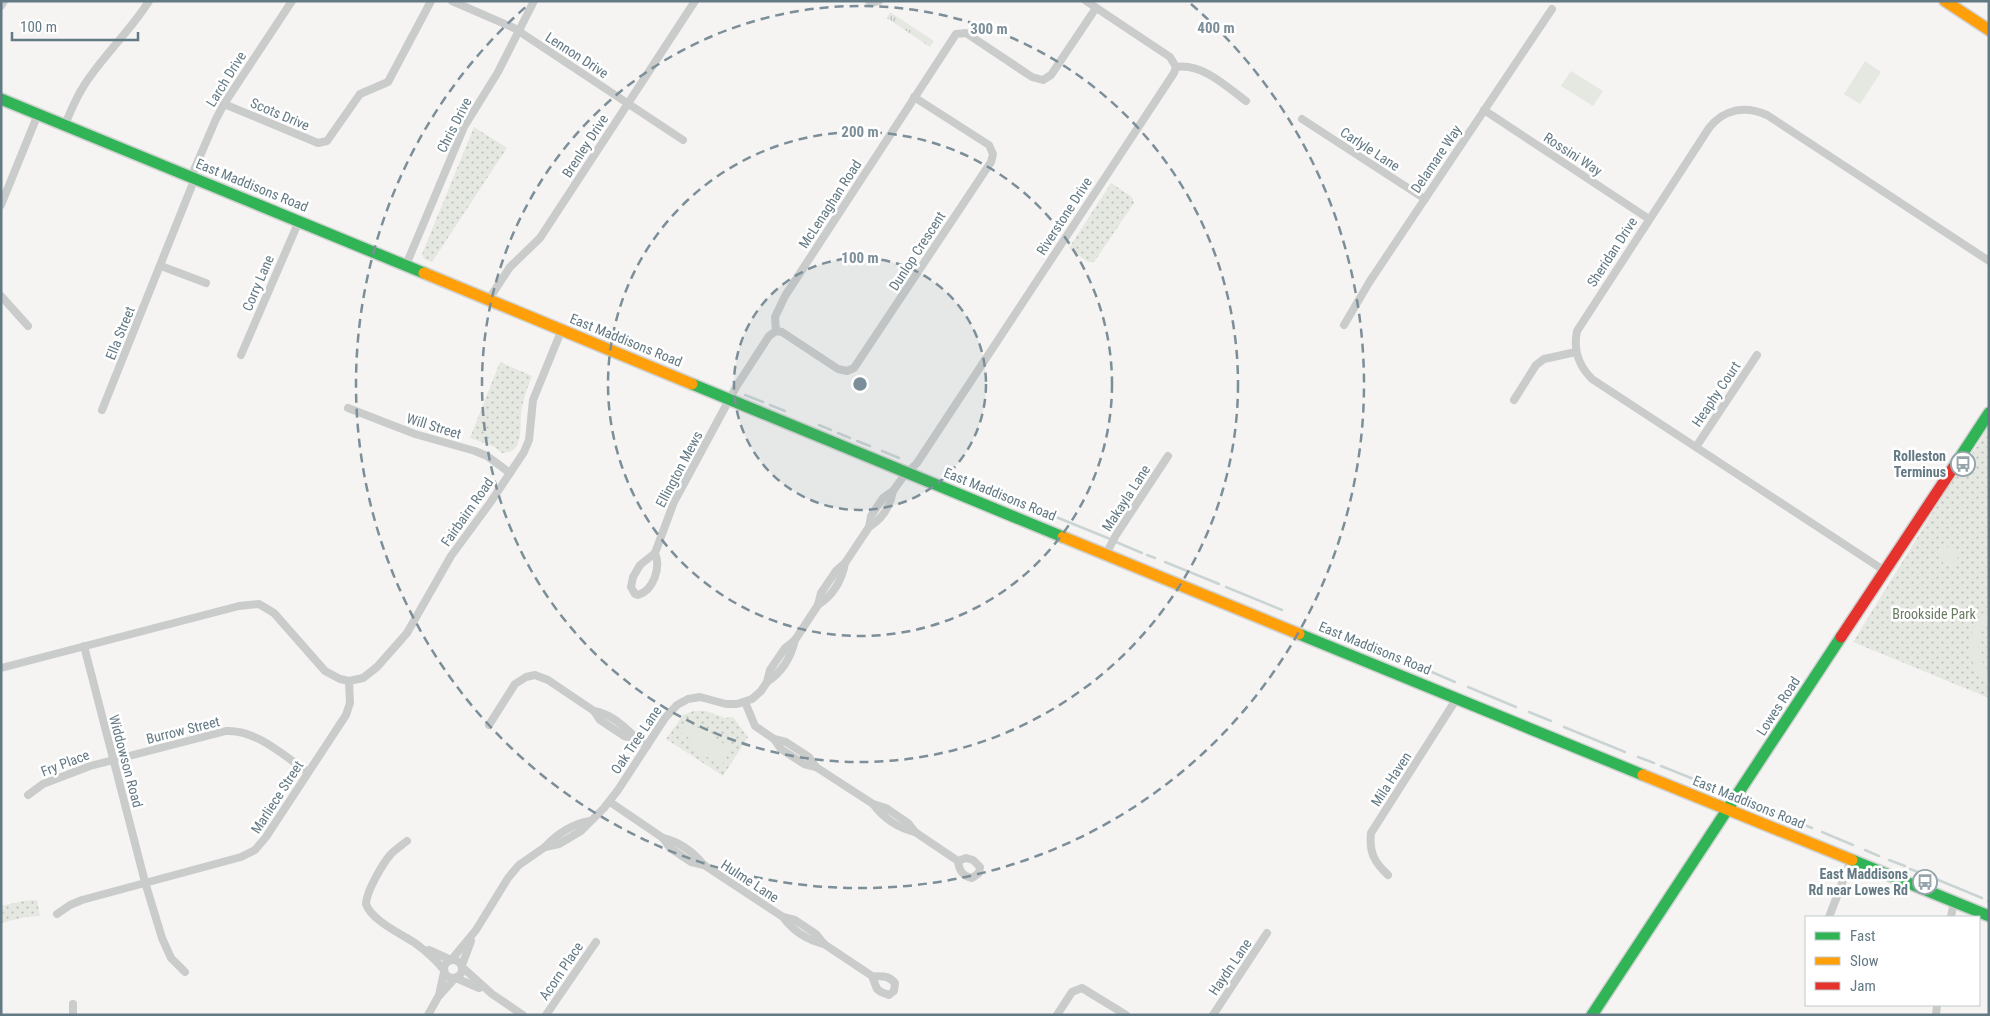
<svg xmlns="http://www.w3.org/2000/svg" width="1990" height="1016" font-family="'Roboto Condensed',sans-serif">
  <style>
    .grass { fill: url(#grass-tufts) }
    .park { fill: url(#park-dots) }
    .pitch { fill: #e5e7e1 }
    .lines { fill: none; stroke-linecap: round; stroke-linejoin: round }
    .stream { stroke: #cad4d5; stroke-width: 2.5 }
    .fast-casing { stroke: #d0d2d2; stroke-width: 14 }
    .slow-casing { stroke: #d0d2d2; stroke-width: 14 }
    .jam-casing { stroke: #d0d2d2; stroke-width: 14 }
    .street { stroke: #cacccc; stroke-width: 8 }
    .fast { stroke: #30b455; stroke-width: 11 }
    .slow { stroke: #ff9f0a; stroke-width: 11 }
    .jam { stroke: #e5322d; stroke-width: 11 }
    .ring { fill: none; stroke: #7c8e98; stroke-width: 2.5; stroke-dasharray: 9 6 }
    .labels { text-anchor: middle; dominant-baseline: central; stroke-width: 5; stroke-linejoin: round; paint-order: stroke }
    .street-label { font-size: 14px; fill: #637984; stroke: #fff }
    .poi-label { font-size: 14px; font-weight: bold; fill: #637984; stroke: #fff; text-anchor: end }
    .park-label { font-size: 14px; fill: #6a7b62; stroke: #fff }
    .centre { fill: #7c8e98; stroke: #fff; stroke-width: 2.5 }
    .ring-label { font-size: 15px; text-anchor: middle; font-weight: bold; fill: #7c8e98; stroke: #fff; stroke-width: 5; stroke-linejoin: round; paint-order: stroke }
  </style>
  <defs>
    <pattern id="grass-tufts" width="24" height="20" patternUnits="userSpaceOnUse" patternTransform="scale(1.25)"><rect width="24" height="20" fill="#e5e7e1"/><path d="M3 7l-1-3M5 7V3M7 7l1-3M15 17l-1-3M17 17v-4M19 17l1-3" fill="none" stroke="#bdc0bc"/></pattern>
    <pattern id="park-dots" width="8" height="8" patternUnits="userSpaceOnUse" patternTransform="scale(1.25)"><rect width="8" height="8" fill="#e5e7e1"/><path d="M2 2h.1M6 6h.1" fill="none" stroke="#bdc0bc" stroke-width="1.8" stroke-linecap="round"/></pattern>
  </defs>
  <rect width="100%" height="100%" fill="#f5f4f3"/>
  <!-- grass -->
  <polygon class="grass" points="890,12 934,41 930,47 887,18"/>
  <!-- park -->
  <g class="park">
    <polygon points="474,127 507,148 432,262 424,259 422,254"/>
    <polygon points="1111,183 1132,197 1134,203 1094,262 1088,262 1069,248"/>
    <path d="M500 362 532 376C527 389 522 401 521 415 520 426 522 437 516 447 513 452 508 452 502 453L493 446 470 438Z"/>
    <polygon points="1989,426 1989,698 1853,642 1955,476 1970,457"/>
    <polygon points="693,711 706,711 725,718 733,717 748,737 723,776 666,739 683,715"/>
    <polygon points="37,900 40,916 26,917 1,923 1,906 23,901"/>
  </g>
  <!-- pitch -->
  <g class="pitch">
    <polygon points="1865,61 1881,72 1860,104 1844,94"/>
    <polygon points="1571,71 1603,91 1593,106 1561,86"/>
    <circle cx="1949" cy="556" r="9"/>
    <path d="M1989 607V620L1982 630 1978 644 1980 658 1989 674V688L1986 687 1987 685C1964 661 1964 629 1989 607Z"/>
    <polygon points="686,720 732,749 721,766 686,743 689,738 679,731"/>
  </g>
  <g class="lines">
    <!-- stream -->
    <g class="stream">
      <polyline points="745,395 763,402"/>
      <polyline points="770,405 785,411"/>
      <polyline points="819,425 831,430"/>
      <polyline points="838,433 850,438"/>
      <polyline points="857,441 870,446"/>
      <polyline points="882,451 899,458"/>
      <polyline points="1032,510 1050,515"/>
      <polyline points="1056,517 1110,539"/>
      <polyline points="1116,542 1142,553"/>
      <polyline points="1147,555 1155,558"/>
      <polyline points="1165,562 1219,584"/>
      <polyline points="1226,587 1282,610"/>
      <polyline points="1413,664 1455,682"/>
      <polyline points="1468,687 1516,707"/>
      <polyline points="1529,712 1551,721"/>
      <polyline points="1564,727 1625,752"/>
      <polyline points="1638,757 1654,763"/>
      <polyline points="1661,766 1716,788"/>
      <polyline points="1750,803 1812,828"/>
      <polyline points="1822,832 1853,845"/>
      <polyline points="1865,850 1879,856"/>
      <polyline points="1889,860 1905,866"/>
      <polyline points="1910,869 1929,876"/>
      <polyline points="1936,879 1982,898"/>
      <polyline points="1988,901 1989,901"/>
    </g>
    <defs>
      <g id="fast">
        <polyline points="1,99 424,273"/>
        <polyline points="692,384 1063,537"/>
        <polyline points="1953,468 1989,413"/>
        <polyline points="1299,634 1643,775"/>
        <polyline points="1852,860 1989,916"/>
        <polyline points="1592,1015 1841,637"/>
      </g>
      <g id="slow">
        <polyline points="1945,1 1989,30"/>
        <polyline points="424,273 692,384"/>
        <polyline points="1063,537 1299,634"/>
        <polyline points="1643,775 1852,860"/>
      </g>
      <polyline id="jam" points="1841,637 1953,468"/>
    </defs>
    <!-- fast casing -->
    <use href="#fast" class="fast-casing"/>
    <!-- slow casing -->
    <use href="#slow" class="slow-casing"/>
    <!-- jam casing -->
    <use href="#jam" class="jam-casing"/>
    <!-- street -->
    <g class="street">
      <polyline points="452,1 514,28 683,140"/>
      <polyline points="869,1 872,3 879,1"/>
      <polyline points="1,6 4,1"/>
      <path d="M1176 67C1202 63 1226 86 1246 101"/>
      <polyline points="224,104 318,143 327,141 360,94 388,82 431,1"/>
      <polyline points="1484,110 1649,219"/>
      <polyline points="1302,119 1425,199"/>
      <path d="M65 125C72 107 80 89 92 74 110 49 132 28 149 1"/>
      <polyline points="191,177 216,119 224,104 292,1"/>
      <polyline points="1,205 38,114"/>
      <polyline points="406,265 464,127 498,72 534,1"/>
      <polyline points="161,266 206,283"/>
      <polyline points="1,296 28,326"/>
      <polyline points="489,299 510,267 540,238 695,1"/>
      <polyline points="1344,325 1370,281 1552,9"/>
      <polyline points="776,331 775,317 785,296 956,34 966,33 1032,77 1043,80 1051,75 1096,8"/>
      <polyline points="776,331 782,332 838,369 847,371 854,368 991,162 993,154 989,145 914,97"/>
      <polyline points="241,355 299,221"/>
      <polyline points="1514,400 1536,365 1544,359 1576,352"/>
      <polyline points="348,408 415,434 475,451 487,456 510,473"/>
      <polyline points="102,410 195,178"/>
      <polyline points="1696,447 1757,355"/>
      <path d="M869 527C882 519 890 507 893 491"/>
      <path d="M655 553C661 567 654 590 638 595L635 594 631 587 633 577 640 565 655 553 674 502 736 387 769 336 776 331"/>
      <polyline points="1106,554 1116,535 1168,456"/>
      <path d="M1885 571 1592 379C1578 365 1573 350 1577 331L1709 128C1724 109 1745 105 1767 115L1989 261"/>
      <path d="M818 605C833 595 842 580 845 563"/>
      <polyline points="84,646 145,882 162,938 171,958 185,972"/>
      <polyline points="1,668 239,606 259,604 274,613 325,671 340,679 349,681 363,678 377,667 407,633 451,556 490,503 524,452 529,440 533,400 562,329"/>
      <path d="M767 682C782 672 791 657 795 640"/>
      <polyline points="745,702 755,726 774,739 786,742 809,757 816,767"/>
      <path d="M594 711C617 715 629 734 647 746"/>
      <polyline points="489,725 515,684 526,677 535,675 548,680 594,711 600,720 624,736 636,739"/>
      <polyline points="774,739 781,749 804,764 816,767 873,804 886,808 908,823 915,832 958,861"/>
      <path d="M28 795 43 784 90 766 226 731C256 729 285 757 308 772"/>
      <polyline points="610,802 663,838 670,848 691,862 704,865"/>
      <path d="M873 804C884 819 898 828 915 832"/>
      <path d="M663 838C680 842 693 852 704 865L783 917 795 920 816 934 824 944 872 976 877 989 881 992 889 995 894 991 895 983C887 974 882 977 872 976"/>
      <path d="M407 841C402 845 396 849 391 854 383 863 366 892 366 904 371 920 401 934 415 943 426 951 436 960 444 970"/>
      <path d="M545 847C558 833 572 824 590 821"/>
      <path d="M966 858 973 860 980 867 979 873 972 878C962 876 959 870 958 861Z"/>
      <path d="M1388 875C1374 862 1369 852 1371 833L1457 698"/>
      <polyline points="57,914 70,905 82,900 241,857 255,850 266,837 346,715 350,703 349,681"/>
      <path d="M783 917C793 931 807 940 824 944"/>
      <polyline points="1829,917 1851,860"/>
      <polyline points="1951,917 1954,901"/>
      <polyline points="429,950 451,960"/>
      <polyline points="452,959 476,930 508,878 519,865 545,847 559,844 581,831 604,808 618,790 665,718 677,705 688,699 700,697 726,704 737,704 752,699 761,691 767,682 770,670 785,648 795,640 818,605 821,593 836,571 845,563 869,527 871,516 883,498 893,491 903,477 917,463 1174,73 1176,67 1170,57 1086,1"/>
      <circle cx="453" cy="969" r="9"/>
      <polyline points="462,965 471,941"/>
      <polyline points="462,967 492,994 523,1015"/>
      <polyline points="456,978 479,988"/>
      <polyline points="439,995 444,972"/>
      <polyline points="73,1015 73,1004"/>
      <polyline points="428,1015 438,997 455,978"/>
      <polyline points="546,1015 596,942"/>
      <polyline points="1057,1015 1072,992 1082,988 1126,1015"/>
      <polyline points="1213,1015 1267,933"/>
      <polyline points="1936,1015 1937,1005"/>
    </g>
    <!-- fast -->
    <use href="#fast" class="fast"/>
    <!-- slow -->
    <use href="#slow" class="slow"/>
    <!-- jam -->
    <use href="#jam" class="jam"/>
  </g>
  <!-- distance rings -->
  <circle cx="860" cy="384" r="126" fill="#7c8e98" fill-opacity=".12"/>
  <g class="ring">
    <circle cx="860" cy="384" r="126"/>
    <circle cx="860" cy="384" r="252"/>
    <circle cx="860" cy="384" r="378"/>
    <path d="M1191 4A504 504 0 1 1 529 4"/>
  </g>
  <!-- icons -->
  <defs>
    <symbol id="bus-ring" viewBox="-11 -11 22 22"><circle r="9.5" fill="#fff" stroke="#96a4ab" stroke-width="1.5"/><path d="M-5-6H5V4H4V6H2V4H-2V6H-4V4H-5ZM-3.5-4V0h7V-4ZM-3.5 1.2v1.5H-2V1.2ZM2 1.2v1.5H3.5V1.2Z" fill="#96a4ab"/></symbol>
  </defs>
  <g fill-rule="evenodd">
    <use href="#bus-ring" x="1949" y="450" width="28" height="28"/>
    <use href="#bus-ring" x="1911" y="868" width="28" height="28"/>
  </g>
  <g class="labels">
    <!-- street labels -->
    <g class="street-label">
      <text transform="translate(577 55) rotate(33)">Lennon Drive</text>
      <text transform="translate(226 79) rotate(-58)">Larch Drive</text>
      <text transform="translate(280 114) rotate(23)">Scots Drive</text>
      <text transform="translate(454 125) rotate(-63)">Chris Drive</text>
      <text transform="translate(585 146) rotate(-57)">Brenley Drive</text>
      <text transform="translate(1370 149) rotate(33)">Carlyle Lane</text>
      <text transform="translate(1573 154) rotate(33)">Rossini Way</text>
      <text transform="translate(1436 159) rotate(-56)">Delamare Way</text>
      <text transform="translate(252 185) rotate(22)">East Maddisons Road</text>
      <text transform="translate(830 204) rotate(-57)">McLenaghan Road</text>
      <text transform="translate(1064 216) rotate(-57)">Riverstone Drive</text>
      <text transform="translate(917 251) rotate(-57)">Dunlop Crescent</text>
      <text transform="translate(1612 252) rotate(-57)">Sheridan Drive</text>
      <text transform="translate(258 283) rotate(-67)">Corry Lane</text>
      <text transform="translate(120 333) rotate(-68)">Ella Street</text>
      <text transform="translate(626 340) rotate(22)">East Maddisons Road</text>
      <text transform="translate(1716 394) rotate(-56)">Heaphy Court</text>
      <text transform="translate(434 426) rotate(17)">Will Street</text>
      <text transform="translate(679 469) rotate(-62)">Ellington Mews</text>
      <text transform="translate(1000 494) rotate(22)">East Maddisons Road</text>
      <text transform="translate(1126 498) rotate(-57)">Makayla Lane</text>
      <text transform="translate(467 512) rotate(-55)">Fairbairn Road</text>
      <text transform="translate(1375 648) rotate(22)">East Maddisons Road</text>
      <text transform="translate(1778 706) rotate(-57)">Lowes Road</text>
      <text transform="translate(183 730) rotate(-14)">Burrow Street</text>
      <text transform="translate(636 740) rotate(-56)">Oak Tree Lane</text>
      <text transform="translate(126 761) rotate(75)">Widdowson Road</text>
      <text transform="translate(65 763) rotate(-21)">Fry Place</text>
      <text transform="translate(1391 779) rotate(-57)">Mila Haven</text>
      <text transform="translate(277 797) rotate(-57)">Marliece Street</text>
      <text transform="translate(1749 802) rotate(22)">East Maddisons Road</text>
      <text transform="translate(750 881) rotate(33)">Hulme Lane</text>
      <text transform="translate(1230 967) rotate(-56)">Haydn Lane</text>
      <text transform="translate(561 971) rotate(-56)">Acorn Place</text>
    </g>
    <!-- poi labels -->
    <g class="poi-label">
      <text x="1946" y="456">Rolleston<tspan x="1946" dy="16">Terminus</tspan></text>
      <text x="1908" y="874">East Maddisons<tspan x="1908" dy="16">Rd near Lowes Rd</tspan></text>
    </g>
    <!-- park labels -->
    <g class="park-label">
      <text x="1934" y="614">Brookside Park</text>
    </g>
  </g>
  <circle cx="860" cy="384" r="8" class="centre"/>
  <g class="ring-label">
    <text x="1216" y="33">400 m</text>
    <text x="989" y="34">300 m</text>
    <text x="860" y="137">200 m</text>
    <text x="860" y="263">100 m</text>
  </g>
  <!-- border -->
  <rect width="1990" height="1016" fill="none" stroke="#637984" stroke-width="5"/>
  <!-- legend -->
  <rect x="1805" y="916" width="175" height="90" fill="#ffffff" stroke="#c1c9ce"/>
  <rect x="1815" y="932" width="25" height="8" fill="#30b455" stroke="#c1c9ce"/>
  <text x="1850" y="941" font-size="15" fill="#637984">Fast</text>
  <rect x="1815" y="957" width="25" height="8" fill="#ff9f0a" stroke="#c1c9ce"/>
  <text x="1850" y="966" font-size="15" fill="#637984">Slow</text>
  <rect x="1815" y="982" width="25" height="8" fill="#e5322d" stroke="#c1c9ce"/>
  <text x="1850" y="991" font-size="15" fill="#637984">Jam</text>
  <!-- scale -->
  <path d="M12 32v8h126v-8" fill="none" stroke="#637984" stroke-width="2.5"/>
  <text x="20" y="32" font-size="15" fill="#637984" stroke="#ffffff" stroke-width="4" paint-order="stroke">100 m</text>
</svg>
